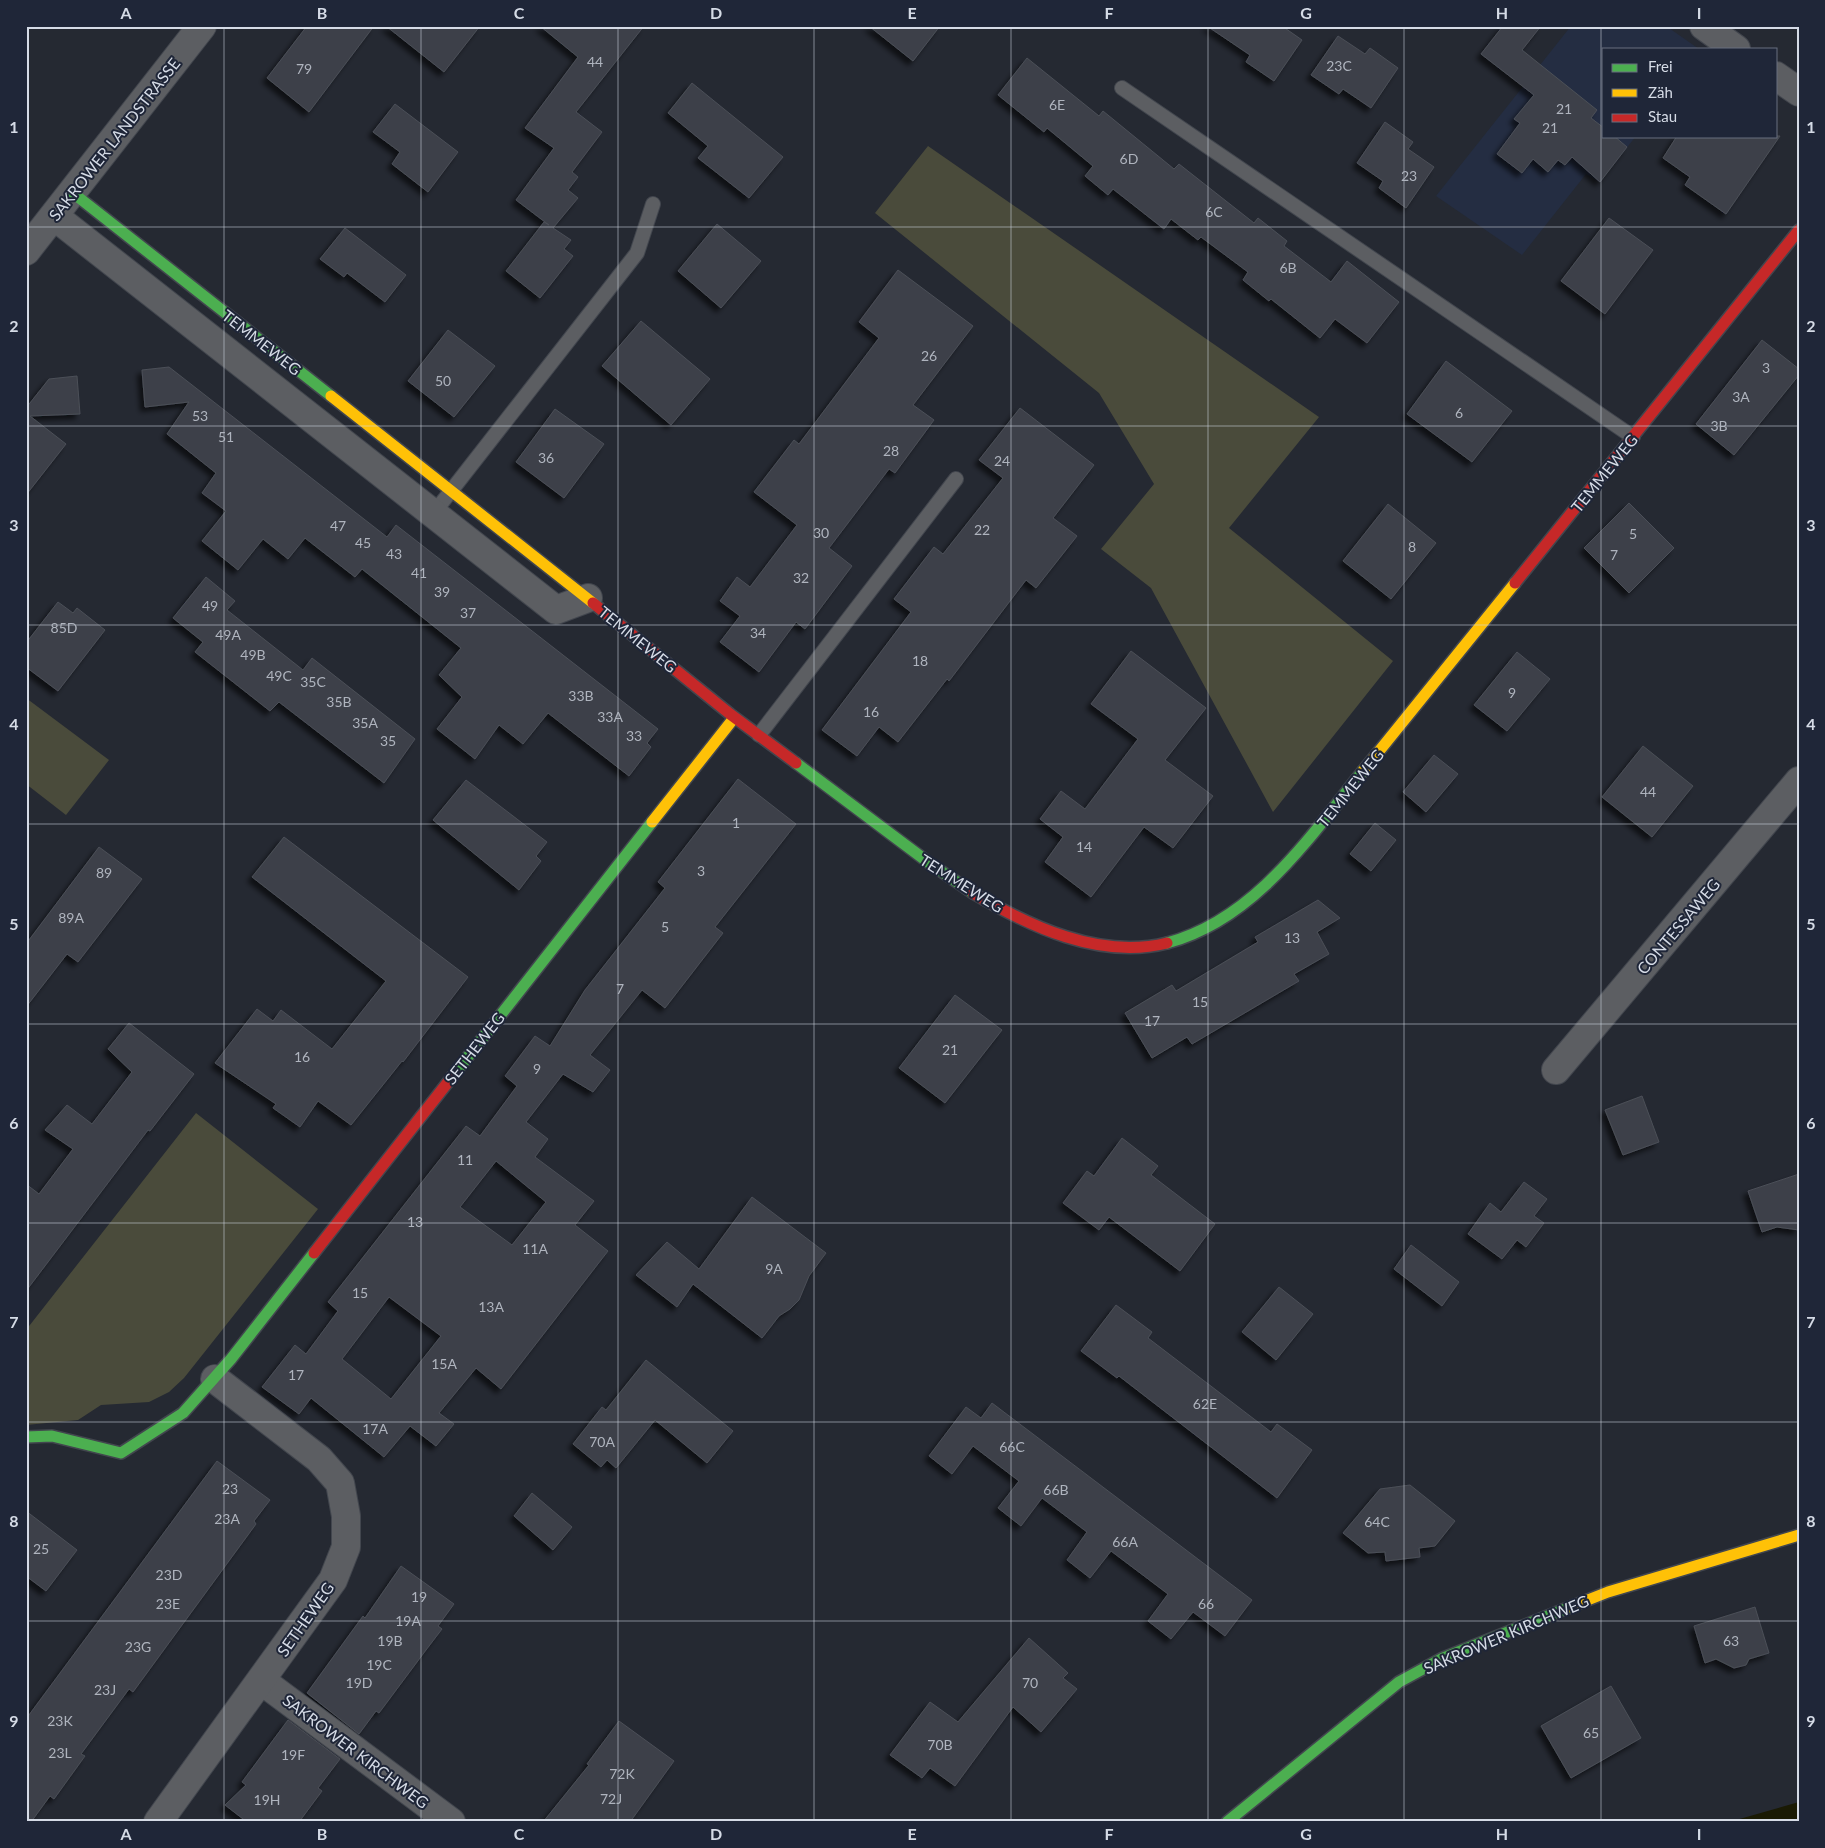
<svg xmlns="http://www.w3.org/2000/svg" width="1825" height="1848" font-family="Lato,sans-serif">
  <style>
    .built { fill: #242d42 }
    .green { fill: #4a4b3b }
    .water { fill: #1a1a04 }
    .building { fill: #3e4148; stroke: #4b4f58; fill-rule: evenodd; filter: url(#shadow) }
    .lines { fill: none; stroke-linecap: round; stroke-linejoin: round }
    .lane-casing { stroke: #42464e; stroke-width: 16 }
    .street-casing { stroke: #42464e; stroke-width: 30 }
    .fast-casing { stroke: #42464e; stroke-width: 14 }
    .slow-casing { stroke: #42464e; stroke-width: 14 }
    .jam-casing { stroke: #42464e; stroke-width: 14 }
    .lane { stroke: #5c5e62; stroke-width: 14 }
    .street { stroke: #5c5e62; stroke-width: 28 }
    .fast { stroke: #4caf50; stroke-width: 11 }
    .slow { stroke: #ffc107; stroke-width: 11 }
    .jam { stroke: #c62828; stroke-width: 11 }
    .grid { fill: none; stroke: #d5dbe6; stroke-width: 1; stroke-opacity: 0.55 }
    .labels { text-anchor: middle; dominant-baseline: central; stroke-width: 4; stroke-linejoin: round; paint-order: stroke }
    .number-label { font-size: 14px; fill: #afb4be }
    .street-label { font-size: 16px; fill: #d5dbe6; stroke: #1f2638 }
    .neatline { fill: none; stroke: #d5dbe6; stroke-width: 2 }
    .grid-label { font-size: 16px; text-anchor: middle; font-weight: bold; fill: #d5dbe6 }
  </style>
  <defs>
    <filter id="shadow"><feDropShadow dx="-4.5" dy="4.5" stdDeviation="2.5" flood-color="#0009"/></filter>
  </defs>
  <rect width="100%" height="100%" fill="#252932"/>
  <!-- built -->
  <polygon class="built" points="1571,26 1666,26 1699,49 1604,49 1604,136 1636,136 1600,182 1586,174 1522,255 1436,196"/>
  <!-- green -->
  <g class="green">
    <polygon points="928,146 1319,417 1229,528 1393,661 1273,812 1151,588 1101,549 1154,484 1099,393 875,213"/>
    <polygon points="26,698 109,760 66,815 26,784"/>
    <polygon points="196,1113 318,1209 184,1378 169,1392 149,1402 101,1405 78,1420 26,1425 26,1330"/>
  </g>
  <!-- water -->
  <polygon class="water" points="1799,1802 1799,1822 1729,1822"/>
  <!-- building -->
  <g class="building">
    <polygon points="307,26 374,26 309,112 267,78"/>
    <polygon points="386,26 480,26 444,72"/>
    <polygon points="540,26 644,26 576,112 602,132 572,172 578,177 568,190 578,198 553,228 571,240 564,249 573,256 540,298 506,271 544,222 549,225 516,200 554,148 525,128 578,57"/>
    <polygon points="869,26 940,26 913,61"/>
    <polygon points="1207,26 1282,26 1302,40 1274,81 1246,62 1250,55"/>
    <polygon points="1503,26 1541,26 1522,50 1597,110 1591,118 1604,128 1604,136 1614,136 1627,147 1600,182 1572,157 1565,165 1558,160 1548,172 1533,159 1522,173 1497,154 1520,123 1514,119 1534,95 1481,54"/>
    <polygon points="1338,36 1365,54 1370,48 1398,68 1371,108 1343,89 1339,94 1311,75"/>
    <polygon points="1027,58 1099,116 1103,111 1174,169 1179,164 1254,223 1258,218 1287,241 1284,246 1331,282 1347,261 1399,302 1367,343 1335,319 1320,338 1271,299 1269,301 1243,280 1248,272 1201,237 1198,240 1171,219 1164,229 1113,189 1108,195 1085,176 1093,166 1047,128 1044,132 998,95"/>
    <polygon points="692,83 783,157 749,198 698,158 708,146 668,113"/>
    <polygon points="395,104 458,152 428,192 392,164 400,152 373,132"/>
    <polygon points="1385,122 1413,142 1408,149 1434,167 1406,208 1379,188 1383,181 1357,163"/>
    <polygon points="1677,136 1780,136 1726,214 1685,185 1690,177 1663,158"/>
    <polygon points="1609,218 1653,250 1605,314 1561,281"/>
    <polygon points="717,224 761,261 721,308 678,271"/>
    <polygon points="345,228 406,275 385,302 347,273 344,277 320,259"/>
    <polygon points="898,270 973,326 913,405 934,420 895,473 889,469 829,548 852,566 805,629 796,622 759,672 720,642 740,616 720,601 737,577 750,587 797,525 754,492 794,440 799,444 879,338 859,322"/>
    <polygon points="641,321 710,379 671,425 602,366"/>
    <polygon points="448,330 495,366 454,417 408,381"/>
    <polygon points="1762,340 1799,369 1799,375 1734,455 1696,424"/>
    <polygon points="1446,361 1512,411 1472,462 1407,414"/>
    <polygon points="169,367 387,537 396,525 658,729 647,743 651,747 629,776 548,713 523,744 499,725 475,759 437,729 462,697 439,675 461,648 362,569 355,577 305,538 288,559 263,539 238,570 202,541 226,511 202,493 216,473 167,434 189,402 145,407 142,370"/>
    <polygon points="77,376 80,414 30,416 66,444 26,495 26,408 49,379"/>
    <polygon points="1020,408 1094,465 1053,518 1077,536 1036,588 1026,580 949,681 947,679 898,742 879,727 857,756 822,730 911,612 894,599 934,547 943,554 1003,478 979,460"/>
    <polygon points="555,409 604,444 564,498 516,462"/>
    <polygon points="1629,503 1674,548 1629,593 1584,548"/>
    <polygon points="1388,504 1436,543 1391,599 1343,561"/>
    <polygon points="206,577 235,601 227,610 303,670 312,658 415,739 384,783 279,702 270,711 195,652 203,642 173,618"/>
    <polygon points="58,602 73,613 77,608 105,630 58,691 26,667 26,643"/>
    <polygon points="1131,651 1206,708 1165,760 1213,796 1173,848 1144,827 1091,897 1045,862 1063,837 1040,819 1061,791 1085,809 1138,739 1091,704"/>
    <polygon points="1517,652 1550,679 1507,731 1474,705"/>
    <polygon points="1643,746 1693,786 1652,837 1602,797"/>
    <polygon points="1434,755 1458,774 1426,812 1403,792"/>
    <path d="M738 779 796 824 715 927 723 933 665 1008 642 990 590 1055 610 1070 593 1092 563 1074 526 1122 548 1139 535 1157 594 1201 575 1225 608 1251 501 1389 476 1368 439 1413 454 1424 436 1446 410 1426 384 1457 311 1398 299 1414 262 1387 295 1345 306 1354 338 1311 328 1302 466 1126 480 1136 517 1086 505 1076 535 1036 550 1046 585 990 665 888 658 882ZM496 1161 546 1202 512 1245 460 1207ZM389 1297 441 1336 391 1399 342 1359Z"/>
    <polygon points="466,780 547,842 536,856 541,861 519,890 433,820"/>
    <polygon points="1375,823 1396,840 1371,871 1350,854"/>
    <polygon points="284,837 468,977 403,1062 402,1061 351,1125 318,1101 300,1127 273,1108 276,1104 215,1063 257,1009 273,1021 281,1010 332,1049 386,981 252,877"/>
    <polygon points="99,847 142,879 78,962 67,954 26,1007 26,944"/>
    <polygon points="1318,900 1340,918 1317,932 1329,954 1294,974 1299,981 1192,1044 1187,1037 1152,1058 1125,1013 1172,985 1176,991 1258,942 1255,937"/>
    <polygon points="955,995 1002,1030 945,1103 899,1068"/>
    <polygon points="129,1023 194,1074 150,1131 148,1130 26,1291 26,1184 39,1194 73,1149 45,1130 67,1105 92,1124 132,1072 108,1049"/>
    <polygon points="1642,1096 1659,1142 1623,1155 1605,1110"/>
    <polygon points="1122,1138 1158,1166 1151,1175 1215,1224 1180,1271 1109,1217 1099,1230 1063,1203 1087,1171 1094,1176"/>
    <polygon points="1799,1174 1799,1230 1777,1227 1762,1232 1748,1191"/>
    <polygon points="1524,1182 1547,1199 1534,1216 1544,1223 1526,1247 1517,1240 1502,1259 1468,1234 1490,1203 1501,1212"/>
    <polygon points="752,1197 826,1253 809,1276 799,1300 790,1309 779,1316 762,1338 693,1284 677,1307 636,1275 667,1242 699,1269"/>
    <polygon points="1411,1245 1459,1282 1442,1306 1394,1269"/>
    <polygon points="1279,1287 1313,1314 1276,1360 1242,1332"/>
    <polygon points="1116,1305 1152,1332 1148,1338 1271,1432 1277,1424 1312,1450 1277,1498 1119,1376 1117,1378 1081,1351"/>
    <polygon points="646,1360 733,1431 707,1463 655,1420 616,1468 607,1460 601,1467 573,1444 602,1407 606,1410"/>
    <polygon points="992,1403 1252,1600 1225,1636 1193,1612 1171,1639 1148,1621 1168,1594 1111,1551 1090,1578 1067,1560 1087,1532 1042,1498 1021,1526 998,1508 1019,1481 973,1446 952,1474 929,1456 966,1407 981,1418"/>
    <polygon points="217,1461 270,1500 254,1521 256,1524 133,1692 129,1689 81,1754 85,1756 54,1799 50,1796 31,1822 26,1822 26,1719"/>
    <polygon points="1410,1485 1455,1521 1435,1546 1419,1548 1420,1557 1386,1561 1385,1552 1368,1553 1343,1533 1380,1489"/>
    <polygon points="532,1493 572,1527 553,1550 514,1516"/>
    <polygon points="26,1511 77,1550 46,1591 26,1576"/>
    <polygon points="401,1566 454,1604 438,1626 442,1629 426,1650 379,1713 376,1711 359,1734 307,1693 363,1616 365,1618"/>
    <polygon points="1755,1607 1769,1653 1749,1659 1746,1665 1734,1668 1716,1659 1705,1663 1694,1626"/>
    <polygon points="1029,1638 1068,1673 1063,1678 1077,1689 1041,1732 1013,1707 955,1786 930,1768 922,1778 890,1755 930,1702 958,1722"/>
    <polygon points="1611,1686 1641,1738 1571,1778 1541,1726"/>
    <polygon points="288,1720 340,1759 318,1788 322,1791 299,1822 247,1822 225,1805 246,1785 242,1782"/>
    <polygon points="619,1721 674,1761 630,1822 543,1822 589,1765 587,1764"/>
  </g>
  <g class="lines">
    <defs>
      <g id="lane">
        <polyline points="1122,88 1633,437"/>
        <polyline points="433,514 637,253 653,204"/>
        <polyline points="759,735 956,479"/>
      </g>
      <g id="street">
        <polyline points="1704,26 1736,49"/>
        <polyline points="1776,76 1799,92"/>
        <polyline points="54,216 556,610 588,598"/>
        <polyline points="26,251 202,26"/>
        <polyline points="1556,1070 1799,781"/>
        <polyline points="262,1681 451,1822"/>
        <polyline points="158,1822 333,1580 346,1547 346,1516 340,1483 319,1459 215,1379"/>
      </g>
      <g id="fast">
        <polyline points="73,193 331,396"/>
        <polyline points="796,763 932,865 973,893"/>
        <path d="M1167 943C1254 920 1309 838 1363 771"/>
        <polyline points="452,1077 652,822"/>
        <polyline points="26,1437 52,1436 121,1453 183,1413 231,1359 314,1253"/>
        <polyline points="1227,1822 1399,1682 1443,1658 1570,1607"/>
      </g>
      <g id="slow">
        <polyline points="331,396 593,603"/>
        <polyline points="1363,771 1515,583"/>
        <polyline points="652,822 734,718"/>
        <polyline points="1570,1607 1608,1592 1799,1535"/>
      </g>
      <g id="jam">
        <polyline points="1515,583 1799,230"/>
        <polyline points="593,603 730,714 796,763"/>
        <path d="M973 893C1029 926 1100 960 1167 943"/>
        <polyline points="314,1253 452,1077"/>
      </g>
    </defs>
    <!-- lane casing -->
    <use href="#lane" class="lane-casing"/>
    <!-- street casing -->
    <use href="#street" class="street-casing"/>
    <!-- fast casing -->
    <use href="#fast" class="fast-casing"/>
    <!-- slow casing -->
    <use href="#slow" class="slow-casing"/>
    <!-- jam casing -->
    <use href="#jam" class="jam-casing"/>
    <!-- lane -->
    <use href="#lane" class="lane"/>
    <!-- street -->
    <use href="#street" class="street"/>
    <!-- fast -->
    <use href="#fast" class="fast"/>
    <!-- slow -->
    <use href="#slow" class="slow"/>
    <!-- jam -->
    <use href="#jam" class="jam"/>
  </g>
  <!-- grid -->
  <path class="grid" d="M224 26V1822M421 26V1822M618 26V1822M814 26V1822M1011 26V1822M1208 26V1822M1404 26V1822M1601 26V1822M26 227H1799M26 426H1799M26 625H1799M26 824H1799M26 1024H1799M26 1223H1799M26 1422H1799M26 1621H1799"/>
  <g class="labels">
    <!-- number labels -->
    <g class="number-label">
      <text x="595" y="61">44</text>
      <text x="1339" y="65">23C</text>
      <text x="304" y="68">79</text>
      <text x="1057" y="104">6E</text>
      <text x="1564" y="108">21</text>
      <text x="1550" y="127">21</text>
      <text x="1129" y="158">6D</text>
      <text x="1409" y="175">23</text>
      <text x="1214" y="211">6C</text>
      <text x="1288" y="267">6B</text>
      <text x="929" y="355">26</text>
      <text x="1766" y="367">3</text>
      <text x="443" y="380">50</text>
      <text x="1741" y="396">3A</text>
      <text x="1459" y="412">6</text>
      <text x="200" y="415">53</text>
      <text x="1719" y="425">3B</text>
      <text x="226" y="436">51</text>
      <text x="891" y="450">28</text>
      <text x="546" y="457">36</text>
      <text x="1002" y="460">24</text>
      <text x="338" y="525">47</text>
      <text x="982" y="529">22</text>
      <text x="821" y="532">30</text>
      <text x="1633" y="533">5</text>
      <text x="363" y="542">45</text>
      <text x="1412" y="546">8</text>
      <text x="394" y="553">43</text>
      <text x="1614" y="554">7</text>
      <text x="419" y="572">41</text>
      <text x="801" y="577">32</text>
      <text x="442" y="591">39</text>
      <text x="210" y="605">49</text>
      <text x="468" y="612">37</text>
      <text x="64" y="627">85D</text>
      <text x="758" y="632">34</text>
      <text x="228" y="634">49A</text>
      <text x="253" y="654">49B</text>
      <text x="920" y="660">18</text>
      <text x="279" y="675">49C</text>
      <text x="313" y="681">35C</text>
      <text x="1512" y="692">9</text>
      <text x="581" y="695">33B</text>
      <text x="339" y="701">35B</text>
      <text x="871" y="711">16</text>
      <text x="610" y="716">33A</text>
      <text x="365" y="722">35A</text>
      <text x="634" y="735">33</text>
      <text x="388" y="740">35</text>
      <text x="1648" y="791">44</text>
      <text x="736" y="822">1</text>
      <text x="1084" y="846">14</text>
      <text x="701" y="870">3</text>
      <text x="104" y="872">89</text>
      <text x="71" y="917">89A</text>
      <text x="665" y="926">5</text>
      <text x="1292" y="937">13</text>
      <text x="620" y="988">7</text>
      <text x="1200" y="1001">15</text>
      <text x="1152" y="1020">17</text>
      <text x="950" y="1049">21</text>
      <text x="302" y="1056">16</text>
      <text x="537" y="1068">9</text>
      <text x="465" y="1159">11</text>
      <text x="415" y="1221">13</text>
      <text x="535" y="1248">11A</text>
      <text x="774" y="1268">9A</text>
      <text x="360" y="1292">15</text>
      <text x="491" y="1306">13A</text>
      <text x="444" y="1363">15A</text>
      <text x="296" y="1374">17</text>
      <text x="1205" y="1403">62E</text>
      <text x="375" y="1428">17A</text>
      <text x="602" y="1441">70A</text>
      <text x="1012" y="1446">66C</text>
      <text x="230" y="1488">23</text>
      <text x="1056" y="1489">66B</text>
      <text x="227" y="1518">23A</text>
      <text x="1377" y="1521">64C</text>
      <text x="1125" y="1541">66A</text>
      <text x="41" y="1548">25</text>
      <text x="169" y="1574">23D</text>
      <text x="419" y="1596">19</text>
      <text x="168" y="1603">23E</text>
      <text x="1206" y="1603">66</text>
      <text x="408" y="1620">19A</text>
      <text x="390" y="1640">19B</text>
      <text x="1731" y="1640">63</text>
      <text x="138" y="1646">23G</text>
      <text x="379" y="1664">19C</text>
      <text x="359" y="1682">19D</text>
      <text x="1030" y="1682">70</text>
      <text x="105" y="1689">23J</text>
      <text x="60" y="1720">23K</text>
      <text x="1591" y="1732">65</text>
      <text x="940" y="1744">70B</text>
      <text x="60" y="1752">23L</text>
      <text x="293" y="1754">19F</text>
      <text x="622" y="1773">72K</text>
      <text x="611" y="1798">72J</text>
      <text x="267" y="1799">19H</text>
    </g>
    <!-- street labels -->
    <g class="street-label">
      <text transform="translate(114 139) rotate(-52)">SAKROWER LANDSTRASSE</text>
      <text transform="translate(262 342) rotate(38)">TEMMEWEG</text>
      <text transform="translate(1604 473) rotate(-51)">TEMMEWEG</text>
      <text transform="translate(638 639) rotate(39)">TEMMEWEG</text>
      <text transform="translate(1350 788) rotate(-51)">TEMMEWEG</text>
      <text transform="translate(962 883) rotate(32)">TEMMEWEG</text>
      <text transform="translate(1678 926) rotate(-50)">CONTESSAWEG</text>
      <text transform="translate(474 1048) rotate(-52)">SETHEWEG</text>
      <text transform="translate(305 1619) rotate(-55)">SETHEWEG</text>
      <text transform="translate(1506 1634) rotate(-23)">SAKROWER KIRCHWEG</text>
      <text transform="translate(356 1751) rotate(37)">SAKROWER KIRCHWEG</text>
    </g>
  </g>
  <!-- border -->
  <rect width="1825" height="1848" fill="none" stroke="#1f2638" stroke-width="55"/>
  <!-- legend -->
  <rect x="1602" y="48" width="175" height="90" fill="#1f2638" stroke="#686e7e"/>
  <rect x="1612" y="64" width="25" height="8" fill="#4caf50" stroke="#686e7e"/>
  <text x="1648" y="72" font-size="15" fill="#d5dbe6">Frei</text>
  <rect x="1612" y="89" width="25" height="8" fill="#ffc107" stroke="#686e7e"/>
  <text x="1648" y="98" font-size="15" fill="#d5dbe6">Zäh</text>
  <rect x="1612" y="114" width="25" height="8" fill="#c62828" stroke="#686e7e"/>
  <text x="1648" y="122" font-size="15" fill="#d5dbe6">Stau</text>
  <rect x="28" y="28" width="1770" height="1792" class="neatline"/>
  <g class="grid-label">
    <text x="126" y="19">A</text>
    <text x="322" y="19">B</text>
    <text x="519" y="19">C</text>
    <text x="716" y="19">D</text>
    <text x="912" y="19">E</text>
    <text x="1109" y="19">F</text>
    <text x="1306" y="19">G</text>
    <text x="1502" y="19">H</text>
    <text x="1699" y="19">I</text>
    <text x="14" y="133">1</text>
    <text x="1811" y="133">1</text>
    <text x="14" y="332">2</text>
    <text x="1811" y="332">2</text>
    <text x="14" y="531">3</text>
    <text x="1811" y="531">3</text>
    <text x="14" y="730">4</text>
    <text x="1811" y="730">4</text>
    <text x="14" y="930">5</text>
    <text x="1811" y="930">5</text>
    <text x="14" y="1129">6</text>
    <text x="1811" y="1129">6</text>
    <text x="14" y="1328">7</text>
    <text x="1811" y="1328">7</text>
    <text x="14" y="1527">8</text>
    <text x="1811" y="1527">8</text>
    <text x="14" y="1727">9</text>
    <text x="1811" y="1727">9</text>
    <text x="126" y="1840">A</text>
    <text x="322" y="1840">B</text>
    <text x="519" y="1840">C</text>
    <text x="716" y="1840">D</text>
    <text x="912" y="1840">E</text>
    <text x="1109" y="1840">F</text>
    <text x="1306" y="1840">G</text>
    <text x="1502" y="1840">H</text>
    <text x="1699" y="1840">I</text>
  </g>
</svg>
